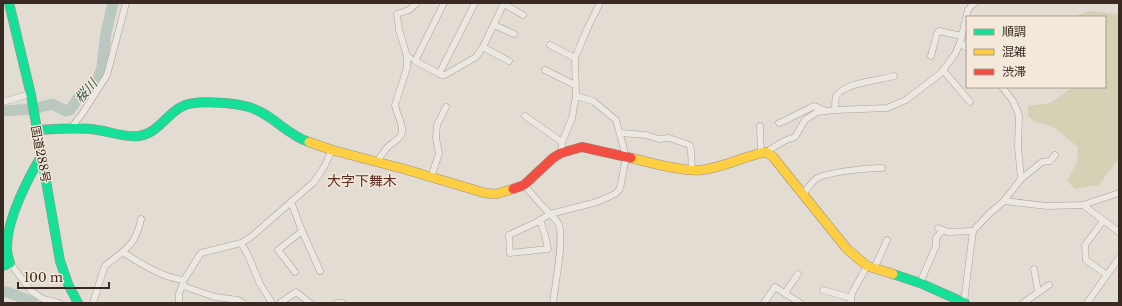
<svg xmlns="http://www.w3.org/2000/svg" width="1122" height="306" font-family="'Libre Baskerville','Noto Sans JP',serif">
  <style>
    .green { fill: #d4d1b5 }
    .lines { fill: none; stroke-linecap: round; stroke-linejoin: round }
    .river { stroke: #bbc8bf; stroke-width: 11 }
    .street-casing { stroke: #a9a29a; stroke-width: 7 }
    .fast-casing { stroke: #99918a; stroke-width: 10 }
    .slow-casing { stroke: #99918a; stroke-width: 10 }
    .jam-casing { stroke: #99918a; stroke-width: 10 }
    .street { stroke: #ece8e1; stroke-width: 6 }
    .fast { stroke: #16e098; stroke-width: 9 }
    .slow { stroke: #ffcf43; stroke-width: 9 }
    .jam { stroke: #f24e42; stroke-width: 9 }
    .labels { text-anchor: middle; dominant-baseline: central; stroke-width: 3; stroke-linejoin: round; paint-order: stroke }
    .street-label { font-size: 12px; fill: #382a22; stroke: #f3e8d9 }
    .water-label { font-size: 13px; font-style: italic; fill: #33564f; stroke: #f3e8d9 }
    .quarter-label { font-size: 14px; fill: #602b25; stroke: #f3e8d9 }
  </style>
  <rect width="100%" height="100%" fill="#e3dcd2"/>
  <!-- green -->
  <polygon class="green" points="1089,11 1119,14 1119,158 1099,185 1075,189 1067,181 1077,162 1078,147 1052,126 1035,122 1028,116 1028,106 1050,103 1073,87 1105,87 1105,17 1072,17"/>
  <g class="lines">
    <!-- river -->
    <g class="river">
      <polyline points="3,111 33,109 52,104 66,111 70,110 78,98 90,89 98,79 102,67 106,33 113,3"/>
      <polyline points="3,291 16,295 33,303"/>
    </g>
    <defs>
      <g id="street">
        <polyline points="444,3 415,61 442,75 445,75 476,57 483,47 504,3"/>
        <polyline points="504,4 523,15"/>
        <polyline points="494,25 514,34"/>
        <polyline points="960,43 967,48"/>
        <polyline points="550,45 575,58"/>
        <polyline points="483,47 509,61"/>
        <polyline points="931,56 937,33 939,31 962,36"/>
        <polyline points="410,58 407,56 399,30 397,14 409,10 417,3"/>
        <polyline points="545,70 575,85"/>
        <polyline points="943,70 970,102"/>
        <polyline points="439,74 475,3"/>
        <polyline points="3,102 30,94"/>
        <path d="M835 110C835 106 835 101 836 97 842 83 880 80 894 76"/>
        <polyline points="525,116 562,142"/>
        <polyline points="779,123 784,121 814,106 824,110"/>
        <polyline points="760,126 761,153"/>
        <polyline points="71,128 82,114 107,75 126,3"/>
        <polyline points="621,133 646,135 659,139 669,138 687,144 690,146 691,150 692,171"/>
        <polyline points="766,152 784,141 795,137 805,120 817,112 835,110 887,108 906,100 941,73 955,54 960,43 968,10 972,5 975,3"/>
        <polyline points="561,153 562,142 572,118 576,96 575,58 587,29 600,3"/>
        <path d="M377 162C380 157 383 153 386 149 391 142 403 139 402 130 402 121 396 113 395 105L407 68V56"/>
        <polyline points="431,177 439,154 436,138 437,125 446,107"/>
        <polyline points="1021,179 1042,162 1050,161 1055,155"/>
        <path d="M524 185C532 194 539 203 547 211 551 216 557 219 559 225 564 241 555 285 553 303"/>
        <path d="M803 194C807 189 811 183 816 179 825 172 869 168 882 168"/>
        <polyline points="1004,201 1047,206 1083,205 1119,193"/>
        <polyline points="291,202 302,231 320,271"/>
        <polyline points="1083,205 1119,232"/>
        <polyline points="540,220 545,235 548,249 510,253 509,235 535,223 550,214 597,202 615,194 619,190 621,184 626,157 616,120 593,101 576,96"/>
        <polyline points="1103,221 1085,245 1086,260 1107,275"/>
        <polyline points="938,228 948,232 973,231"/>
        <polyline points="241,243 248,255 260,284 272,303"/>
        <path d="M123 252C139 263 164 278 184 280L201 253 241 243 251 237 314 182 324 167 332 150"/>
        <polyline points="10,263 31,291 43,299 59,303"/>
        <polyline points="874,269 887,240"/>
        <polyline points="1034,269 1038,292"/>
        <polyline points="295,272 278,250 302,231"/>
        <polyline points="920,283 936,246 936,238 942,231"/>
        <polyline points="183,286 215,297 238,300 243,303"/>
        <polyline points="823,290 851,298"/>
        <polyline points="785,293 798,274"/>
        <polyline points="964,302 973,231 989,214 1004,201 1021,179 1018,147 1019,115 1013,101 1002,87"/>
        <path d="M93 303 104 268 106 265C126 249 136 245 141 219"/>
        <polyline points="179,303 179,294 183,283"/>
        <polyline points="280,303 296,292 310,303"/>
        <polyline points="337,303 342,303"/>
        <polyline points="764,303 775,287 800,303"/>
        <polyline points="851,303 852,293 867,266"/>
        <polyline points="1023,303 1049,285"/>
        <polyline points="1087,303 1119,258"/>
      </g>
      <g id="fast">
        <polyline points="9,3 31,95 60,261 68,284 78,303"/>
        <path d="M37 130C57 129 77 127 98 130 111 132 126 138 139 136 158 133 166 115 181 107 194 99 235 103 249 107 272 114 287 135 309 142"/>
        <path d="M3 266 10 263C8 257 6 251 7 245 8 217 28 178 42 155"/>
        <polyline points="893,274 920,283 965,303"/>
      </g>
      <g id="slow">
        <polyline points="309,142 332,150 404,169 485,193 496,194 513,189"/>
        <path d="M631 158C649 162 683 172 701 170 723 168 744 156 766 152L773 157 847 249 867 266 893 274"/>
      </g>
      <polyline id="jam" points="513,189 524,185 553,158 561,153 582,147 631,158"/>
    </defs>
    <!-- street casing -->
    <use href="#street" class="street-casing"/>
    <!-- fast casing -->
    <use href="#fast" class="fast-casing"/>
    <!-- slow casing -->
    <use href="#slow" class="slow-casing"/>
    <!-- jam casing -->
    <use href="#jam" class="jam-casing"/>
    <!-- street -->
    <use href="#street" class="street"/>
    <!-- fast -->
    <use href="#fast" class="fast"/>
    <!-- slow -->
    <use href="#slow" class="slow"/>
    <!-- jam -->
    <use href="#jam" class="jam"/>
  </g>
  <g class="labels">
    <!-- street labels -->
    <g class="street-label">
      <text transform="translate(41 154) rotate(79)">国道288号</text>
    </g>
    <!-- water labels -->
    <g class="water-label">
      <text transform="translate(86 91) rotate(-50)">桜川</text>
    </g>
    <!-- quarter labels -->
    <g class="quarter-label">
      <text x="362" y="181">大字下舞木</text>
    </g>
  </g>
  <!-- border -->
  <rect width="1122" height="306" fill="none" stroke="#382a22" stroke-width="8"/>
  <!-- legend -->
  <rect x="966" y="16" width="140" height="72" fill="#f3e8d9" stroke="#a89c90"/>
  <rect x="974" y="29" width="20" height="6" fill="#16e098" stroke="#a89c90"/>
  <text x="1002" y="36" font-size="12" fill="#382a22">順調</text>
  <rect x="974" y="49" width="20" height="6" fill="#ffcf43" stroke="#a89c90"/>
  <text x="1002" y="56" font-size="12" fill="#382a22">混雑</text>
  <rect x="974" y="69" width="20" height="6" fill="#f24e42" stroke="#a89c90"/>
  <text x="1002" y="76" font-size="12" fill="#382a22">渋滞</text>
  <!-- scale -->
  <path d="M18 282v6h91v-6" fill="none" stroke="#382a22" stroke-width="2"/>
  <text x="24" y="282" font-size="12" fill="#382a22" stroke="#f3e8d9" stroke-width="3" paint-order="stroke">100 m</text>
</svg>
